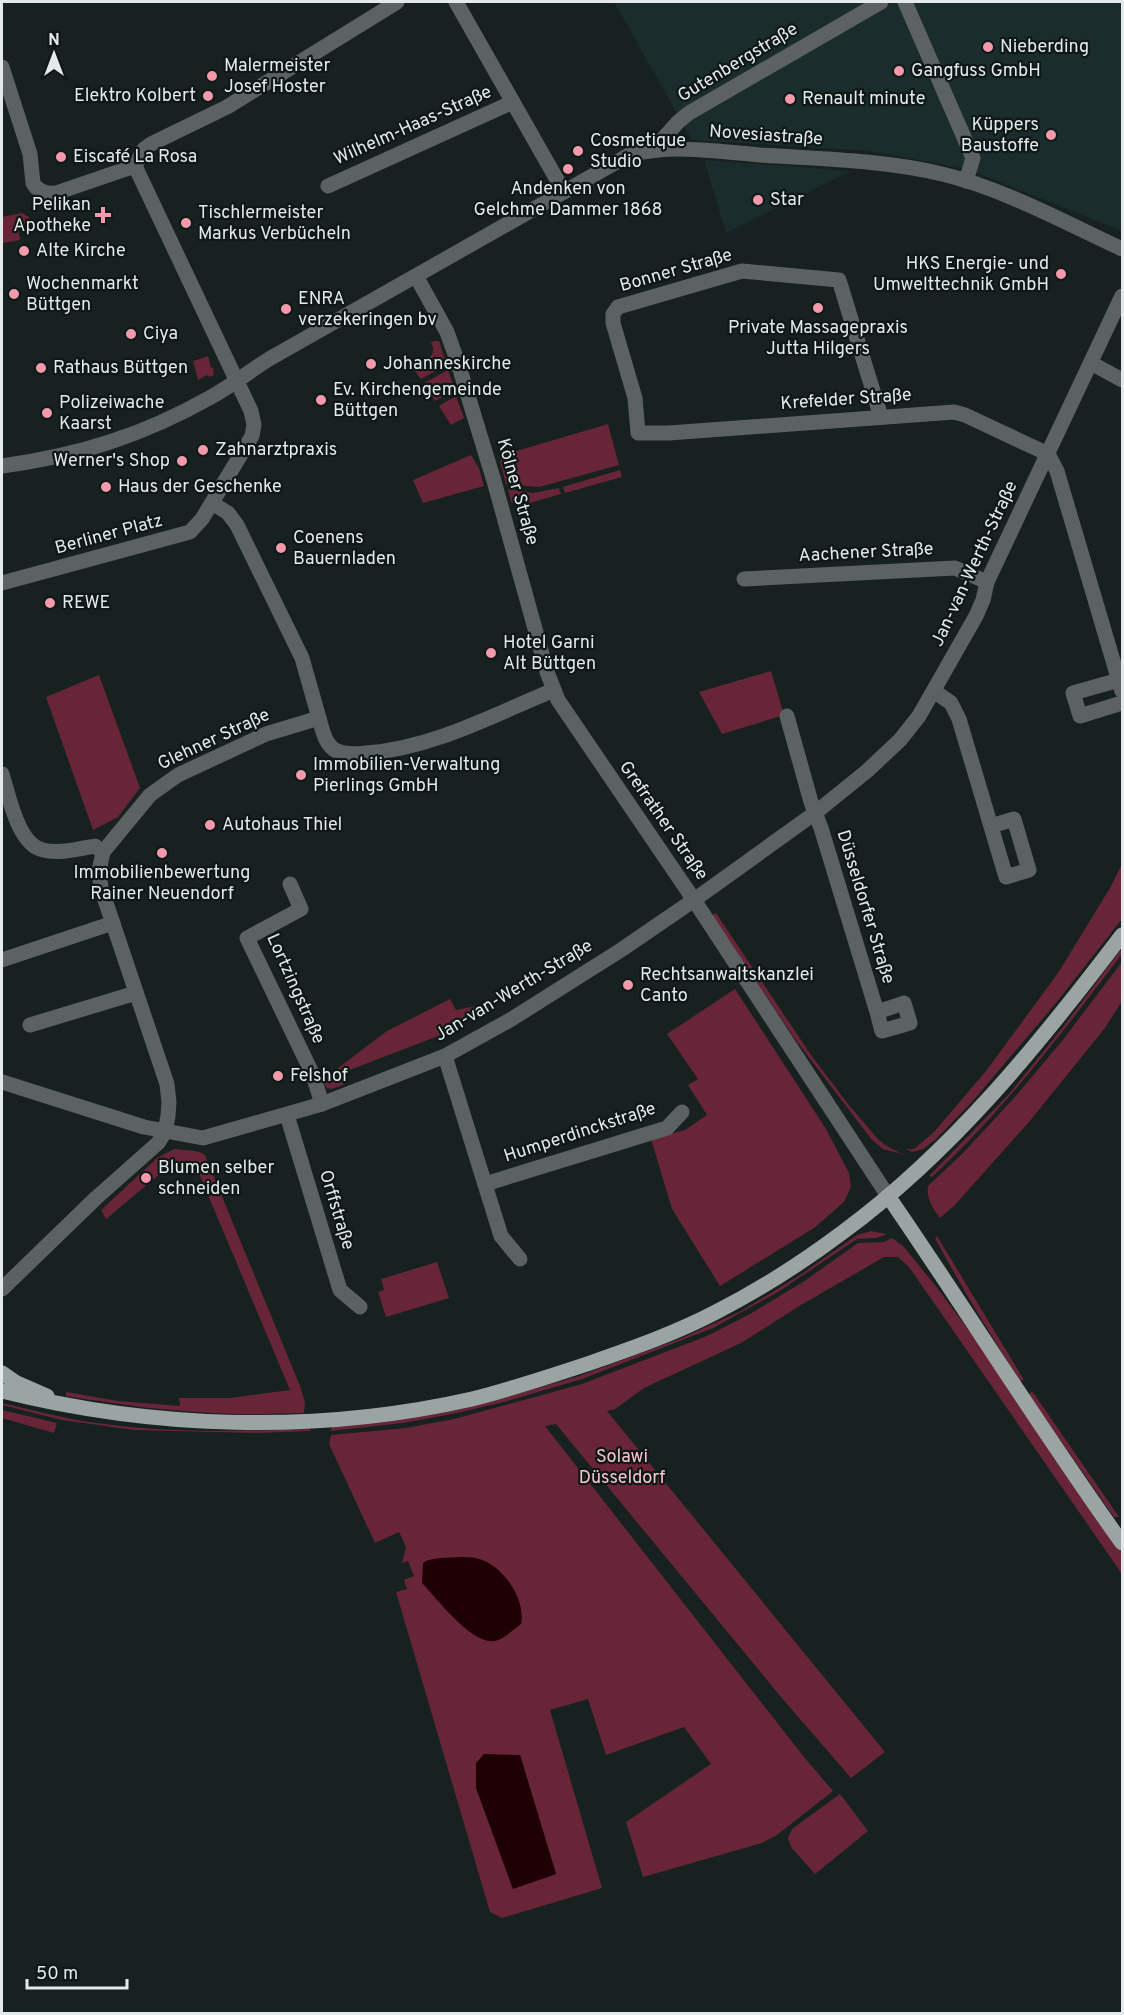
<svg xmlns="http://www.w3.org/2000/svg" width="1124" height="2015" font-family="Overpass,sans-serif">
  <style>
    .built { fill: #1a2c2b }
    .green { fill: #682537; fill-rule: evenodd }
    .water { fill: #1e0005 }
    .lines { fill: none; stroke-linecap: round; stroke-linejoin: round }
    .minor { stroke: #5c6161; stroke-width: 15 }
    .major { stroke: #9aa4a3; stroke-width: 15 }
    .poi-dot { fill: #f29aac; stroke: #0e1817; stroke-width: 2 }
    .labels { text-anchor: middle; dominant-baseline: central; stroke-width: 4.5; stroke-linejoin: round; paint-order: stroke }
    .poi-label { font-size: 18px; fill: #e3eae9; stroke: #0e1817; text-anchor: start }
    .street-label { font-size: 18px; fill: #e3eae9; stroke: #0e1817 }
    .park-label { font-size: 18px; fill: #f9c4ce; stroke: #0e1817 }
  </style>
  <rect width="100%" height="100%" fill="#172120"/>
  <!-- built -->
  <g class="built">
    <polygon points="614,2 1122,2 1122,231 967,169 870,151 692,140"/>
    <polygon points="704,160 851,171 726,233"/>
  </g>
  <!-- green -->
  <g class="green">
    <polygon points="22,213 29,217 30,225 18,228 20,240 2,243 2,217"/>
    <path d="M434 341H439L447 365 421 379 414 370 420 361C428 360 434 357 433 347L431 343Z"/>
    <polygon points="208,356 211,368 213,367 214,375 209,377 207,375 198,380 193,361"/>
    <polygon points="448,370 455,390 435,401 424,383"/>
    <polygon points="456,396 464,418 451,425 439,406"/>
    <polygon points="608,424 619,465 539,487 506,484 500,462 503,455"/>
    <polygon points="471,455 479,468 484,486 423,503 413,480"/>
    <polygon points="620,470 622,477 565,493 563,487"/>
    <polygon points="559,488 561,494 519,506 511,502 508,489 533,493"/>
    <polygon points="771,671 784,715 722,734 699,692"/>
    <polygon points="99,675 140,788 118,817 93,830 46,697"/>
    <polygon points="1122,864 1122,919 1056,1003 972,1102 935,1140 923,1149 912,1152 906,1149 914,1149 934,1132 986,1071 1058,973 1110,888"/>
    <polygon points="716,913 811,1055 848,1104 877,1138 885,1145 902,1154 883,1149 872,1140 795,1039 712,915"/>
    <path d="M1122 948V954C1063 1032 1004 1110 932 1177L929 1176 1009 1094 1063 1027Z"/>
    <path d="M1122 962V1001L1105 1028 1029 1122 954 1206 940 1218C933 1209 926 1198 928 1186L964 1152 1014 1098 1062 1041Z"/>
    <polygon points="735,989 826,1129 849,1173 851,1187 844,1202 814,1228 720,1286 672,1209 651,1139 685,1130 707,1115 688,1085 698,1079 667,1034"/>
    <polygon points="450,999 456,1010 492,1003 493,1006 446,1033 347,1071 343,1085 331,1089 327,1088 324,1084 326,1077 387,1031"/>
    <path d="M174 1149C181 1150 200 1150 205 1155L300 1386 305 1402 304 1413C280 1413 255 1415 231 1414 175 1412 120 1405 66 1396V1392L118 1401 180 1406 179 1398H230L290 1390 195 1164 174 1162 106 1219 101 1210 157 1158Z"/>
    <polygon points="871,1231 887,1234 877,1238 857,1239 778,1292 713,1328 582,1379 504,1402 457,1413 403,1423 330,1431 332,1427 503,1398 579,1376 628,1358 682,1338 741,1311 800,1275 857,1235"/>
    <path d="M937 1236 1024 1380 1020 1381C990 1334 961 1287 935 1238Z"/>
    <path d="M892 1238 903 1246 935 1285 985 1352 1056 1461 1122 1553V1574L909 1267 898 1257H884L801 1305 741 1343 644 1388 615 1409 607 1411 885 1752 851 1778 781 1697 556 1424 545 1426 804 1757 833 1791 777 1835 762 1843 643 1877 626 1822 711 1764 684 1727 606 1755 588 1699 550 1710 602 1888 502 1918 490 1912 396 1592 407 1589 404 1580 414 1576 408 1561 402 1563 406 1547 399 1532 375 1543 329 1444 331 1435 406 1428 454 1419 582 1384 707 1336 750 1314 803 1282 858 1243 884 1242ZM520 1755 556 1874 513 1888 476 1788Z"/>
    <polygon points="437,1262 449,1298 386,1317 378,1292 384,1290 381,1279"/>
    <polygon points="1032,1391 1119,1517 1114,1517 1029,1395"/>
    <path d="M2 1403C36 1411 69 1420 104 1424 172 1433 241 1431 309 1429L311 1431 257 1433 134 1430 62 1420 2 1405Z"/>
    <polygon points="2,1410 57,1423 54,1433 2,1418"/>
    <polygon points="840,1794 868,1831 815,1874 791,1847 788,1838 792,1829"/>
  </g>
  <!-- water -->
  <g class="water">
    <path d="M440 1558C453 1558 470 1555 482 1560 505 1568 526 1601 521 1624 514 1629 506 1637 498 1640 475 1650 437 1598 422 1583L423 1563 428 1560Z"/>
    <polygon points="484,1754 520,1755 556,1874 513,1889 476,1788 476,1763"/>
  </g>
  <g class="lines">
    <!-- minor -->
    <g class="minor">
      <polyline points="456,2 564,192"/>
      <polyline points="905,2 973,158 966,181"/>
      <path d="M2 67 30 154 33 183C38 192 47 194 56 193L135 166"/>
      <polyline points="654,149 678,122 689,113 881,2"/>
      <polyline points="135,166 144,149 151,144 227,107 397,2"/>
      <polyline points="328,186 513,102"/>
      <polyline points="416,276 447,332 458,363 494,481 547,672 558,700 694,900 888,1196"/>
      <polyline points="1091,363 1122,380"/>
      <polyline points="881,417 839,280 742,271 618,307 613,314 613,323 635,398 638,433 669,433 954,412 965,415 1048,454 1057,471 1122,691"/>
      <path d="M2 466C80 455 142 436 211 397 231 386 250 371 269 359L629 155C672 144 717 151 760 155 821 159 883 160 942 174 1002 188 1066 223 1122 249"/>
      <polyline points="744,579 955,568 987,582"/>
      <polyline points="2,583 190,532 202,519 252,436 254,425 251,411 135,166"/>
      <polyline points="1119,680 1073,693 1080,716 1122,703"/>
      <polyline points="934,691 951,703 959,719 1006,877 1029,870 1014,819 991,826"/>
      <polyline points="787,716 811,802 821,828 877,1012 882,1031 910,1023 904,1003 877,1012"/>
      <path d="M319 718C322 729 325 744 335 750 345 755 357 754 367 753 433 748 493 715 554 690"/>
      <path d="M2 774C9 796 18 845 43 850 59 854 79 849 95 846L103 852"/>
      <polyline points="290,884 301,909 247,938 313,1075 322,1104"/>
      <polyline points="2,960 113,923"/>
      <polyline points="30,1025 136,993"/>
      <polyline points="445,1056 501,1236 520,1259"/>
      <polyline points="2,1082 144,1127 203,1138 322,1104 445,1056 510,1020 621,950 694,900 815,813 867,771 900,740 919,716 976,616 983,600 987,582 1122,296"/>
      <polyline points="287,1115 340,1290 360,1307"/>
      <polyline points="485,1184 667,1128 682,1112"/>
      <polyline points="2,1289 96,1198 158,1143 165,1132 168,1116 169,1102 167,1084 101,888 99,871 103,852 150,795 178,775 266,734 319,718 302,658 237,525 228,513 212,503"/>
    </g>
    <!-- major -->
    <g class="major">
      <path d="M888 1196C967 1311 1041 1430 1122 1543"/>
      <polyline points="2,1373 15,1382 47,1396"/>
      <path d="M2 1391C154 1429 318 1434 472 1399 512 1389 551 1376 590 1363 633 1348 676 1333 716 1312 761 1289 803 1262 843 1232 953 1151 1040 1043 1122 935"/>
    </g>
  </g>
  <!-- markers -->
  <g class="poi-dot">
    <circle cx="988" cy="47" r="6"/>
    <circle cx="899" cy="71" r="6"/>
    <circle cx="212" cy="76" r="6"/>
    <circle cx="208" cy="96" r="6"/>
    <circle cx="790" cy="99" r="6"/>
    <circle cx="1051" cy="135" r="6"/>
    <circle cx="578" cy="151" r="6"/>
    <circle cx="61" cy="157" r="6"/>
    <circle cx="568" cy="169" r="6"/>
    <circle cx="758" cy="200" r="6"/>
    <path d="M100 206h6v6h6v6h-6v6h-6v-6h-6v-6h6z"/>
    <circle cx="186" cy="223" r="6"/>
    <circle cx="24" cy="251" r="6"/>
    <circle cx="1061" cy="274" r="6"/>
    <circle cx="14" cy="294" r="6"/>
    <circle cx="818" cy="308" r="6"/>
    <circle cx="286" cy="309" r="6"/>
    <circle cx="131" cy="334" r="6"/>
    <circle cx="371" cy="364" r="6"/>
    <circle cx="41" cy="368" r="6"/>
    <circle cx="321" cy="400" r="6"/>
    <circle cx="47" cy="413" r="6"/>
    <circle cx="203" cy="450" r="6"/>
    <circle cx="182" cy="461" r="6"/>
    <circle cx="106" cy="487" r="6"/>
    <circle cx="281" cy="548" r="6"/>
    <circle cx="50" cy="603" r="6"/>
    <circle cx="491" cy="653" r="6"/>
    <circle cx="301" cy="775" r="6"/>
    <circle cx="210" cy="825" r="6"/>
    <circle cx="162" cy="853" r="6"/>
    <circle cx="628" cy="985" r="6"/>
    <circle cx="278" cy="1076" r="6"/>
    <circle cx="146" cy="1178" r="6"/>
  </g>
  <g class="labels">
    <!-- poi labels -->
    <g class="poi-label">
      <text x="1000" y="47">Nieberding</text>
      <text x="224" y="66">Malermeister<tspan x="224" dy="21">Josef Hoster</tspan></text>
      <text x="911" y="71">Gangfuss GmbH</text>
      <text x="196" y="96" text-anchor="end">Elektro Kolbert</text>
      <text x="802" y="99">Renault minute</text>
      <text x="1039" y="125" text-anchor="end">Küppers<tspan x="1039" dy="21">Baustoffe</tspan></text>
      <text x="590" y="141">Cosmetique<tspan x="590" dy="21">Studio</tspan></text>
      <text x="73" y="157">Eiscafé La Rosa</text>
      <text x="568" y="189" text-anchor="middle">Andenken von<tspan x="568" dy="21">Gelchme Dammer 1868</tspan></text>
      <text x="770" y="200">Star</text>
      <text x="91" y="205" text-anchor="end">Pelikan<tspan x="91" dy="21">Apotheke</tspan></text>
      <text x="198" y="213">Tischlermeister<tspan x="198" dy="21">Markus Verbücheln</tspan></text>
      <text x="36" y="251">Alte Kirche</text>
      <text x="1049" y="264" text-anchor="end">HKS Energie- und<tspan x="1049" dy="21">Umwelttechnik GmbH</tspan></text>
      <text x="26" y="284">Wochenmarkt<tspan x="26" dy="21">Büttgen</tspan></text>
      <text x="298" y="299">ENRA<tspan x="298" dy="21">verzekeringen bv</tspan></text>
      <text x="818" y="328" text-anchor="middle">Private Massagepraxis<tspan x="818" dy="21">Jutta Hilgers</tspan></text>
      <text x="143" y="334">Ciya</text>
      <text x="383" y="364">Johanneskirche</text>
      <text x="53" y="368">Rathaus Büttgen</text>
      <text x="333" y="390">Ev. Kirchengemeinde<tspan x="333" dy="21">Büttgen</tspan></text>
      <text x="59" y="403">Polizeiwache<tspan x="59" dy="21">Kaarst</tspan></text>
      <text x="215" y="450">Zahnarztpraxis</text>
      <text x="170" y="461" text-anchor="end">Werner's Shop</text>
      <text x="118" y="487">Haus der Geschenke</text>
      <text x="293" y="538">Coenens<tspan x="293" dy="21">Bauernladen</tspan></text>
      <text x="62" y="603">REWE</text>
      <text x="503" y="643">Hotel Garni<tspan x="503" dy="21">Alt Büttgen</tspan></text>
      <text x="313" y="765">Immobilien-Verwaltung<tspan x="313" dy="21">Pierlings GmbH</tspan></text>
      <text x="222" y="825">Autohaus Thiel</text>
      <text x="162" y="873" text-anchor="middle">Immobilienbewertung<tspan x="162" dy="21">Rainer Neuendorf</tspan></text>
      <text x="640" y="975">Rechtsanwaltskanzlei<tspan x="640" dy="21">Canto</tspan></text>
      <text x="290" y="1076">Felshof</text>
      <text x="158" y="1168">Blumen selber<tspan x="158" dy="21">schneiden</tspan></text>
    </g>
    <!-- street labels -->
    <g class="street-label">
      <text transform="translate(738 63) rotate(-31)">Gutenbergstraße</text>
      <text transform="translate(413 126) rotate(-24)">Wilhelm-Haas-Straße</text>
      <text transform="translate(766 136) rotate(4)">Novesiastraße</text>
      <text transform="translate(676 271) rotate(-16)">Bonner Straße</text>
      <text transform="translate(846 400) rotate(-4)">Krefelder Straße</text>
      <text transform="translate(517 492) rotate(74)">Kölner Straße</text>
      <text transform="translate(109 535) rotate(-15)">Berliner Platz</text>
      <text transform="translate(866 553) rotate(-3)">Aachener Straße</text>
      <text transform="translate(975 564) rotate(-65)">Jan-van-Werth-Straße</text>
      <text transform="translate(214 740) rotate(-25)">Glehner Straße</text>
      <text transform="translate(663 821) rotate(55)">Grefrather Straße</text>
      <text transform="translate(865 907) rotate(73)">Düsseldorfer Straße</text>
      <text transform="translate(295 989) rotate(66)">Lortzingstraße</text>
      <text transform="translate(514 991) rotate(-31)">Jan-van-Werth-Straße</text>
      <text transform="translate(580 1133) rotate(-18)">Humperdinckstraße</text>
      <text transform="translate(336 1210) rotate(73)">Orffstraße</text>
    </g>
    <!-- park labels -->
    <g class="park-label">
      <text x="622" y="1457">Solawi<tspan x="622" dy="21">Düsseldorf</tspan></text>
    </g>
  </g>
  <!-- border -->
  <rect width="1124" height="2015" fill="none" stroke="#e3eae9" stroke-width="6"/>
  <!-- north arrow -->
  <g transform="translate(54 54)" stroke="#0e1817" stroke-width="4.5" paint-order="stroke">
  <path d="M0-4.5L10 22L0 15L-10 22Z" fill="#e3eae9"/>
  <text y="-9" font-size="16" font-weight="bold" text-anchor="middle" fill="#e3eae9">N</text>
  </g>
  <!-- scale -->
  <path d="M27 1979v9h100v-9" fill="none" stroke="#e3eae9" stroke-width="3"/>
  <text x="36" y="1979" font-size="18" fill="#e3eae9" stroke="#0e1817" stroke-width="4.5" paint-order="stroke">50 m</text>
</svg>
